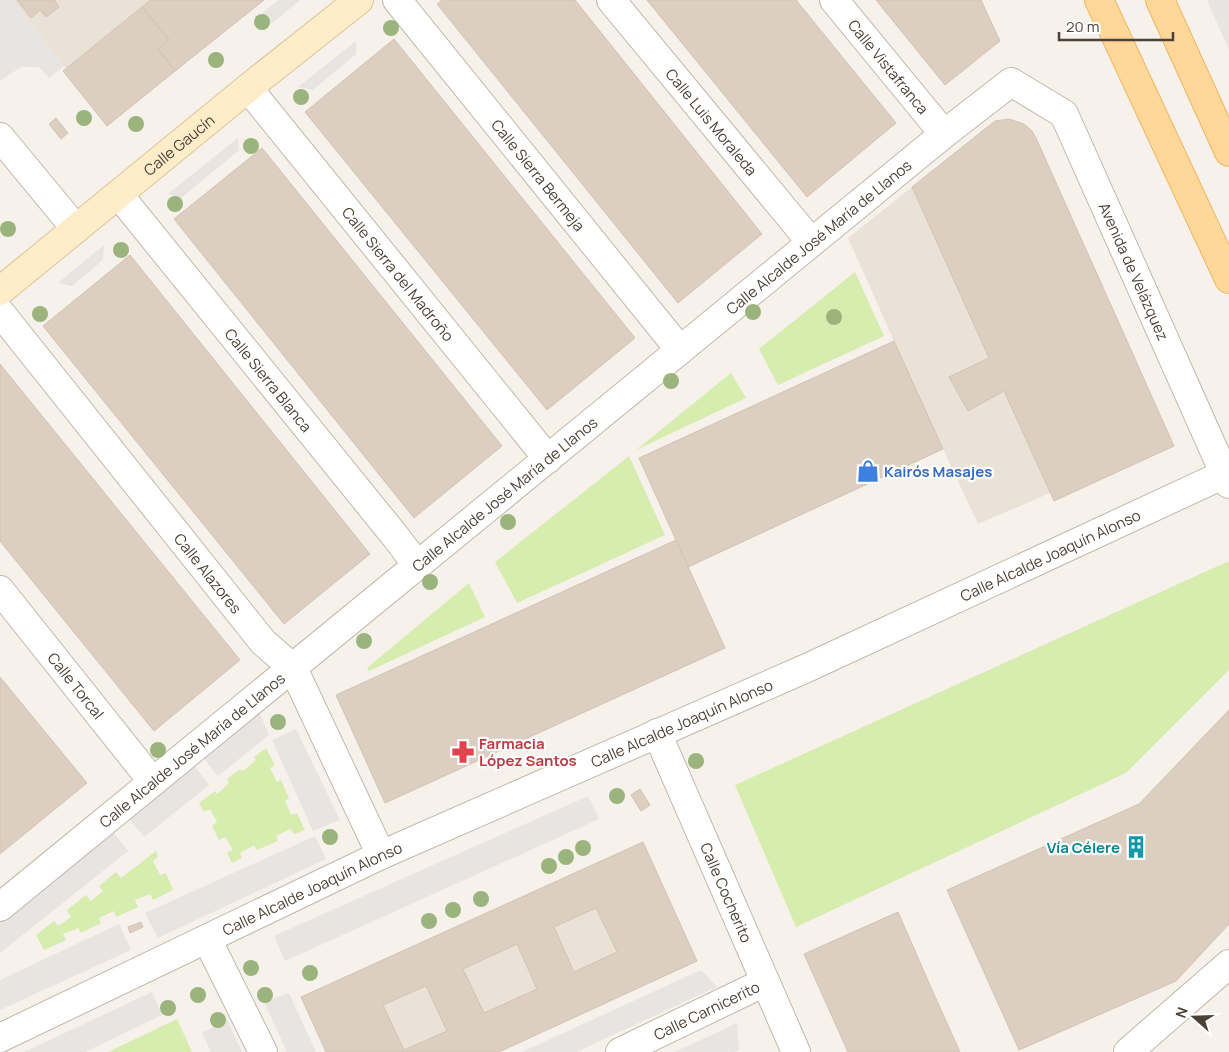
<svg xmlns="http://www.w3.org/2000/svg" width="1229" height="1052" font-family="Manrope,sans-serif">
  <style>
    .residential { fill: #eae2d7 }
    .green { fill: #d7edaf }
    .parking { fill: #e7e4e1 }
    .building { fill: #dccec1; stroke: #d4c3b0; fill-rule: evenodd }
    .lines { fill: none; stroke-linecap: round; stroke-linejoin: round }
    .minor-casing { stroke: #c2b8ab; stroke-width: 30 }
    .secondary-casing { stroke: #dcc498; stroke-width: 30 }
    .primary-casing { stroke: #eeb560; stroke-width: 30 }
    .minor { stroke: #fff; stroke-width: 28 }
    .secondary { stroke: #ffedca; stroke-width: 28 }
    .primary { stroke: #ffd899; stroke-width: 28 }
    .tree { fill: #9bb47d }
    .labels { text-anchor: middle; dominant-baseline: central; stroke-width: 4.5; stroke-linejoin: round; paint-order: stroke }
    .street-label { font-size: 15px; fill: #4b4137; stroke: #fff }
    .shop-label { font-size: 15px; font-weight: bold; fill: #366cbe; stroke: #fff; text-anchor: start }
    .health-label { font-size: 15px; font-weight: bold; fill: #be3a42; stroke: #fff; text-anchor: start }
    .culture-label { font-size: 15px; font-weight: bold; fill: #0d838f; stroke: #fff; text-anchor: end }
  </style>
  <rect width="100%" height="100%" fill="#f6f1ea"/>
  <!-- residential -->
  <g class="residential">
    <polygon points="13,0 189,0 219,36 107,126 63,71 66,68 64,66"/>
    <polygon points="912,187 972,319 1037,294 1095,268 1140,369 1082,395 1021,429 1050,493 978,524 943,449 688,567 725,648 385,803 336,695 676,540 639,458 894,341 848,238"/>
    <polygon points="643,842 697,961 499,1052 326,1052 301,997"/>
  </g>
  <!-- green -->
  <g class="green">
    <polygon points="855,272 884,336 778,385 759,349"/>
    <polygon points="731,373 746,398 636,450"/>
    <polygon points="629,456 665,535 517,603 495,562"/>
    <polygon points="1229,561 1229,670 1126,773 796,927 735,785"/>
    <polygon points="469,583 485,617 369,671 367,668"/>
    <polygon points="266,748 275,765 270,768 277,782 281,780 289,798 285,801 291,815 297,813 305,830 294,834 290,829 276,836 278,841 257,850 254,845 240,853 242,858 232,863 227,853 233,850 225,837 219,840 212,826 217,822 210,809 204,812 199,803 215,791 217,794 229,783 227,779 240,769 243,771 256,760 254,757"/>
    <polygon points="156,851 158,857 153,861 160,875 166,873 173,890 153,900 150,894 135,900 138,907 116,917 114,911 99,918 101,923 81,933 78,928 63,934 66,940 44,950 36,935 54,921 58,926 71,917 67,910 86,895 91,901 103,891 99,886 116,872 121,878"/>
    <polygon points="177,1019 192,1052 108,1052"/>
  </g>
  <!-- parking -->
  <g class="parking">
    <polygon points="0,0 13,0 64,66 49,78 39,67 21,67 0,81"/>
    <polygon points="279,0 300,0 271,24 262,13"/>
    <polygon points="1207,0 1229,0 1229,50"/>
    <polygon points="356,41 356,54 313,90 298,87"/>
    <polygon points="238,138 239,150 181,198 168,194"/>
    <polygon points="104,245 103,260 72,286 58,283"/>
    <polygon points="258,709 269,735 218,776 201,755"/>
    <polygon points="296,729 340,820 313,831 272,740"/>
    <polygon points="191,762 209,785 144,837 126,815"/>
    <polygon points="588,796 599,819 285,961 274,936"/>
    <polygon points="110,828 128,851 0,953 0,919"/>
    <polygon points="315,836 326,859 158,938 145,913"/>
    <polygon points="119,924 131,950 0,1010 0,980"/>
    <polygon points="701,970 717,987 576,1052 522,1052"/>
    <polygon points="152,992 162,1015 85,1052 24,1052"/>
    <polygon points="289,993 316,1052 287,1052 264,1002"/>
    <polygon points="227,1020 242,1052 211,1052 202,1033"/>
    <polygon points="737,1023 739,1050 734,1052 675,1052"/>
  </g>
  <!-- building -->
  <g class="building">
    <polygon points="17,0 56,0 55,1 59,7 46,17 40,10 31,18"/>
    <polygon points="150,0 264,0 175,71 158,49 169,40 142,7"/>
    <polygon points="442,0 575,0 762,234 678,303 437,4"/>
    <polygon points="647,0 796,0 896,123 807,197"/>
    <polygon points="876,0 981,0 1000,41 945,85"/>
    <polygon points="142,7 169,40 158,49 175,71 107,126 63,71"/>
    <polygon points="394,39 635,338 547,410 305,112"/>
    <polygon points="56,118 68,133 61,139 49,124"/>
    <polygon points="1009,119 1024,124 1032,131 1036,138 1174,446 1054,501 1004,391 968,411 949,377 989,358 912,187 995,121"/>
    <polygon points="262,148 502,446 414,518 174,219"/>
    <polygon points="130,255 370,554 284,624 43,326"/>
    <polygon points="894,341 943,449 688,567 639,458"/>
    <polygon points="0,364 240,660 154,731 0,541"/>
    <polygon points="676,540 725,648 385,803 336,695"/>
    <polygon points="0,677 87,783 0,854"/>
    <polygon points="1229,710 1229,924 1176,981 1019,1050 947,890 1139,804"/>
    <polygon points="640,789 650,805 641,811 631,795"/>
    <path d="M643 842 697 961 499 1052H326L301 997ZM596 908 617 952 574 972 554 927ZM517 944 537 989 484 1013 463 969ZM426 986 447 1031 404 1050 383 1005Z"/>
    <polygon points="898,912 933,992 960,1052 848,1052 804,954"/>
    <polygon points="141,922 143,927 130,933 128,927"/>
  </g>
  <g class="lines">
    <defs>
      <g id="minor">
        <path id="s1" d="M397 0 680 350"/>
        <path id="s2" d="M611 0 811 242"/>
        <path id="s3" d="M834 0 944 134"/>
        <path id="s4" d="M248 88 548 459"/>
        <polyline points="0,137 76,229"/>
        <path id="s5" d="M119 195 395 536 417 565"/>
        <path id="s6" d="M0 312 263 642 293 668 381 855"/>
        <path id="s7" d="M0 590 153 782"/>
        <path id="s8" d="M657 733 796 1052"/>
        <path id="s9" d="M0 907 944 134 1011 82 1064 114 1229 484"/>
        <polyline points="207,939 263,1052"/>
        <path id="s10" d="M0 1038 381 855 809 667 1229 472"/>
        <path id="s11" d="M620 1052 765 982"/>
        <polyline points="1128,1052 1229,964"/>
      </g>
      <g id="secondary">
        <path id="s12" d="M0 291 248 88 359 0"/>
      </g>
      <g id="primary">
        <polyline points="1099,0 1229,279"/>
        <polyline points="1160,0 1229,152"/>
      </g>
    </defs>
    <!-- minor casing -->
    <use href="#minor" class="minor-casing"/>
    <!-- secondary casing -->
    <use href="#secondary" class="secondary-casing"/>
    <!-- primary casing -->
    <use href="#primary" class="primary-casing"/>
    <!-- minor -->
    <use href="#minor" class="minor"/>
    <!-- secondary -->
    <use href="#secondary" class="secondary"/>
    <!-- primary -->
    <use href="#primary" class="primary"/>
  </g>
  <!-- trees -->
  <g class="tree">
    <circle cx="262" cy="22" r="8"/>
    <circle cx="391" cy="28" r="8"/>
    <circle cx="216" cy="60" r="8"/>
    <circle cx="301" cy="97" r="8"/>
    <circle cx="84" cy="118" r="8"/>
    <circle cx="136" cy="124" r="8"/>
    <circle cx="251" cy="146" r="8"/>
    <circle cx="175" cy="204" r="8"/>
    <circle cx="8" cy="229" r="8"/>
    <circle cx="121" cy="250" r="8"/>
    <circle cx="753" cy="312" r="8"/>
    <circle cx="40" cy="314" r="8"/>
    <circle cx="834" cy="317" r="8"/>
    <circle cx="671" cy="381" r="8"/>
    <circle cx="508" cy="522" r="8"/>
    <circle cx="430" cy="582" r="8"/>
    <circle cx="364" cy="641" r="8"/>
    <circle cx="278" cy="722" r="8"/>
    <circle cx="158" cy="750" r="8"/>
    <circle cx="696" cy="761" r="8"/>
    <circle cx="617" cy="796" r="8"/>
    <circle cx="330" cy="837" r="8"/>
    <circle cx="583" cy="848" r="8"/>
    <circle cx="566" cy="857" r="8"/>
    <circle cx="549" cy="866" r="8"/>
    <circle cx="481" cy="899" r="8"/>
    <circle cx="453" cy="910" r="8"/>
    <circle cx="429" cy="921" r="8"/>
    <circle cx="251" cy="968" r="8"/>
    <circle cx="310" cy="973" r="8"/>
    <circle cx="198" cy="995" r="8"/>
    <circle cx="265" cy="995" r="8"/>
    <circle cx="168" cy="1008" r="8"/>
    <circle cx="218" cy="1020" r="8"/>
  </g>
  <!-- icons -->
  <defs>
    <symbol id="shop-bare" viewBox="-9 -9 18 18"><path d="M-5-2.5h2.3a2.7 3.5 0 0 1 5.4 0H5L5.5 6h-11ZM-1.5-2.5h3a1.5 2.3 0 0 0-3 0Z" fill="#3f7fe0" stroke="#fff" stroke-width="2.5" paint-order="stroke"/></symbol>
    <symbol id="pharmacy-bare" viewBox="-9 -9 18 18"><path d="M-2-6h4v4h4v4h-4v4h-4v-4h-4v-4h4Z" fill="#e0444e" stroke="#fff" stroke-width="2.5" paint-order="stroke"/></symbol>
    <symbol id="building-bare" viewBox="-9 -9 18 18"><path d="M-4-6H4V6H1V3H-1V6H-4ZM-2.5-4.3h1.7v1.8h-1.7ZM.8-4.3h1.7v1.8H.8ZM-2.5-1h1.7V.8h-1.7ZM.8-1h1.7V.8H.8Z" fill="#0f9aa8" stroke="#fff" stroke-width="2.5" paint-order="stroke"/></symbol>
  </defs>
  <g fill-rule="evenodd">
    <use href="#shop-bare" x="852" y="455" width="32" height="32"/>
    <use href="#pharmacy-bare" x="447" y="736" width="32" height="32"/>
    <use href="#building-bare" x="1120" y="831" width="32" height="32"/>
  </g>
  <g class="labels">
    <!-- street labels -->
    <g class="street-label">
      <text stroke="none"><textPath href="#s3" startOffset="86">Calle Vistafranca</textPath></text>
      <text stroke="none"><textPath href="#s2" startOffset="158">Calle Luis Moraleda</textPath></text>
      <text stroke="none"><textPath href="#s12" startOffset="231">Calle Gaucín</textPath></text>
      <text stroke="none"><textPath href="#s1" startOffset="225">Calle Sierra Bermeja</textPath></text>
      <text stroke="none"><textPath href="#s9" startOffset="1058">Calle Alcalde José María de Llanos</textPath></text>
      <text stroke="none"><textPath href="#s9" startOffset="1539">Avenida de Velázquez</textPath></text>
      <text stroke="none"><textPath href="#s4" startOffset="239">Calle Sierra del Madroño</textPath></text>
      <text stroke="none"><textPath href="#s5" startOffset="238">Calle Sierra Blanca</textPath></text>
      <text stroke="none"><textPath href="#s9" startOffset="652">Calle Alcalde José María de Llanos</textPath></text>
      <text stroke="none"><textPath href="#s10" startOffset="1156">Calle Alcalde Joaquín Alonso</textPath></text>
      <text stroke="none"><textPath href="#s6" startOffset="334">Calle Alazores</textPath></text>
      <text stroke="none"><textPath href="#s7" startOffset="122">Calle Torcal</textPath></text>
      <text stroke="none"><textPath href="#s10" startOffset="751">Calle Alcalde Joaquín Alonso</textPath></text>
      <text stroke="none"><textPath href="#s9" startOffset="248">Calle Alcalde José María de Llanos</textPath></text>
      <text stroke="none"><textPath href="#s10" startOffset="346">Calle Alcalde Joaquín Alonso</textPath></text>
      <text stroke="none"><textPath href="#s8" startOffset="174">Calle Cocherito</textPath></text>
      <text stroke="none"><textPath href="#s11" startOffset="96">Calle Carnicerito</textPath></text>
    </g>
    <!-- shop labels -->
    <g class="shop-label">
      <text x="884" y="471">Kairós Masajes</text>
    </g>
    <!-- health labels -->
    <g class="health-label">
      <text x="479" y="743">Farmacia<tspan x="479" dy="17">López Santos</tspan></text>
    </g>
    <!-- culture labels -->
    <g class="culture-label">
      <text x="1120" y="847">Vía Célere</text>
    </g>
  </g>
  <!-- north arrow -->
  <g transform="translate(1194 1017) rotate(290)" stroke="#ffffff" stroke-width="4" paint-order="stroke">
  <path d="M0-4L9 19L0 12L-9 19Z" fill="#4b4137"/>
  <text y="-8" font-size="14" font-weight="bold" text-anchor="middle" fill="#4b4137">N</text>
  </g>
  <!-- scale -->
  <path d="M1059 32v8h114v-8" fill="none" stroke="#4b4137" stroke-width="2.5"/>
  <text x="1066" y="32" font-size="15" fill="#4b4137" stroke="#ffffff" stroke-width="4" paint-order="stroke">20 m</text>
</svg>
